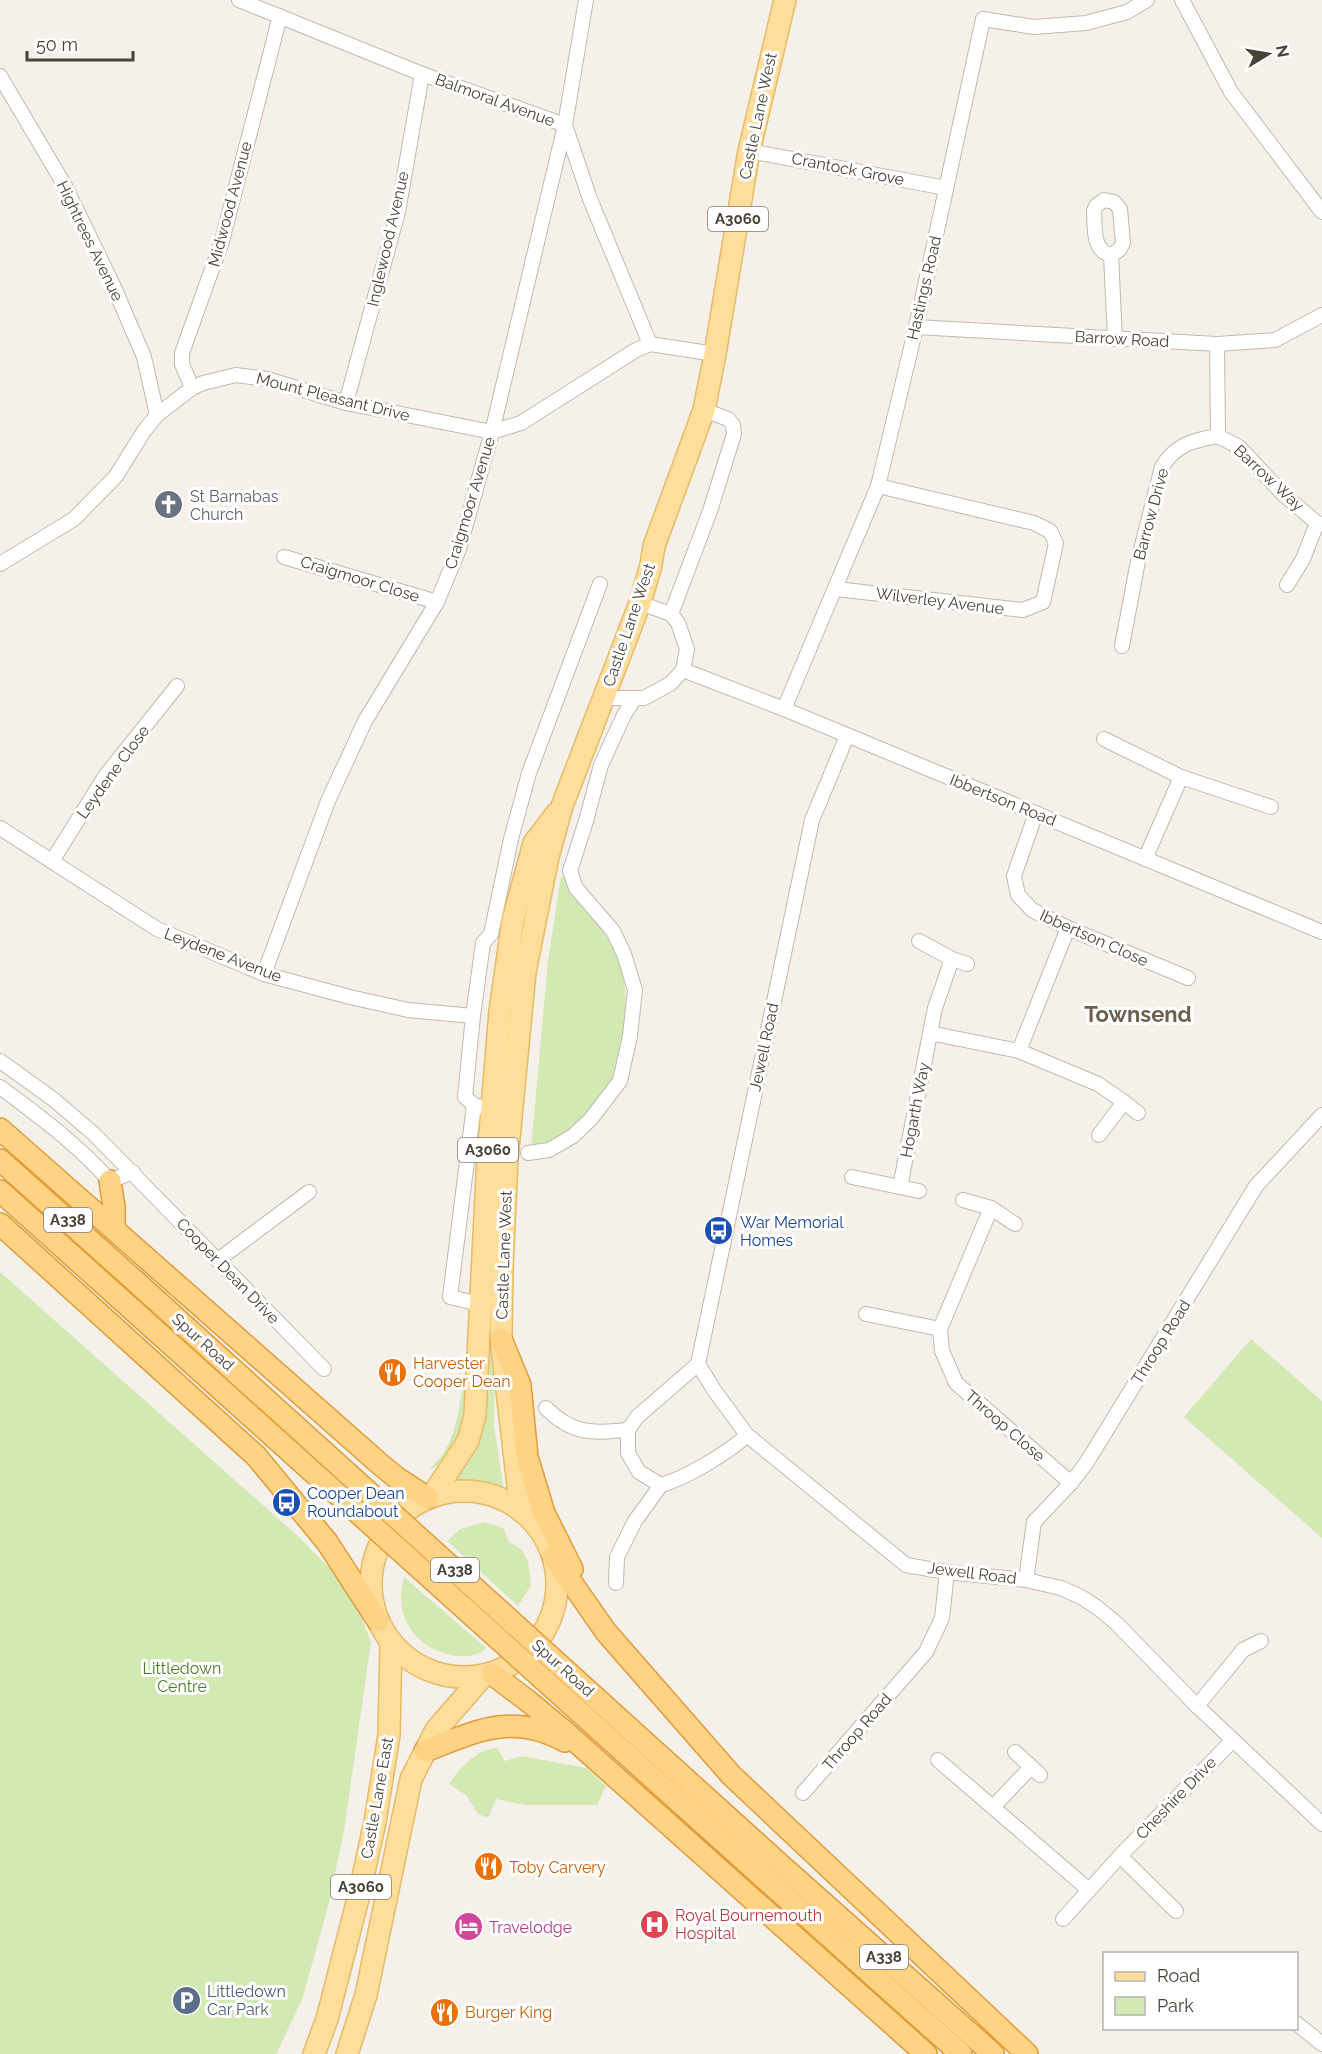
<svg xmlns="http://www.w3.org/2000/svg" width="1322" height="2054" font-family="Raleway,sans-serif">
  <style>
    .green { fill: #d3e9b3 }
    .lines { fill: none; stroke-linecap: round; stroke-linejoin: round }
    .minor-casing { stroke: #c1b9ac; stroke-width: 16 }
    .primary-casing { stroke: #e5bb68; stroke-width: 24 }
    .trunk-casing { stroke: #df9c3a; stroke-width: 24 }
    .minor { stroke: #fff; stroke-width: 14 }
    .primary { stroke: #fede9a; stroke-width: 21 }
    .trunk { stroke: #fed383; stroke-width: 21 }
    .trunk-bridge-casing { stroke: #df9c3a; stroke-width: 24; stroke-linecap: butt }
    .trunk-bridge { stroke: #fed383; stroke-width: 21 }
    .labels { text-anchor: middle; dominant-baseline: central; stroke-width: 6; stroke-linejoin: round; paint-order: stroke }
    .shield { fill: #fff; stroke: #807b74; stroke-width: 1.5 }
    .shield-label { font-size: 15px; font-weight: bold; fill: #494238 }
    .street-label { font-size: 16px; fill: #494238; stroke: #fff }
    .worship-label { font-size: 16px; fill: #5b616d; stroke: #fff; text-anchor: start }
    .transit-label { font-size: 16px; fill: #164399; stroke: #fff; text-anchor: start }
    .food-label { font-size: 16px; fill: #c56008; stroke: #fff; text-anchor: start }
    .park-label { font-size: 16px; fill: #4c7c2a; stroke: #fff }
    .health-label { font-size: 16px; fill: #be3a42; stroke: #fff; text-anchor: start }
    .hotel-label { font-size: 16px; fill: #b23c85; stroke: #fff; text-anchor: start }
    .service-label { font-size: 16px; fill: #4e5e75; stroke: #fff; text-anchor: start }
    .district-label { font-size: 22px; font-weight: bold; fill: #6c5f4f; stroke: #fff }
  </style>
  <rect width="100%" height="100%" fill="#f5f1ea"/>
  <!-- green -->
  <g class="green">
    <path d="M561 876C570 881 572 893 579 901 597 923 617 946 623 975 630 1007 623 1058 608 1087 599 1103 585 1116 572 1128 561 1137 545 1147 531 1149L548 961Z"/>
    <polygon points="0,1272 299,1537 350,1589 371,1642 344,1831 328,1907 302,2000 276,2054 0,2054"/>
    <polygon points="488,1336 495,1336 494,1425 504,1491 472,1483 447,1482 468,1461 476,1443"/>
    <polygon points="1251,1339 1322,1401 1322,1538 1184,1417"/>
    <path d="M468 1355 462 1434 441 1465 428 1470C434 1464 440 1459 444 1452 460 1427 462 1385 468 1355Z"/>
    <polygon points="485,1522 503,1528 509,1542 521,1549 528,1561 531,1585 518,1606 447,1541 460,1529"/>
    <path d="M404 1577 486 1648C475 1658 465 1657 451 1655 413 1647 393 1614 404 1577Z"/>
    <path d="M497 1748 505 1761 522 1756 586 1768 606 1786 597 1805H525L496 1799 488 1818 478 1814 466 1795 449 1784C460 1767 476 1750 497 1748Z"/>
  </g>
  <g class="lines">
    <defs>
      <g id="minor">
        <polyline points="239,0 422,74 565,125 590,199 650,344"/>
        <polyline points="1182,0 1231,92 1322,212"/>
        <polyline points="0,76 65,186 113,285 144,357 157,415"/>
        <polyline points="749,151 946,188"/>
        <path d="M1104 200 1114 202 1120 209 1123 243 1119 250 1111 255C1092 251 1095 227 1094 211L1096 206Z"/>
        <polyline points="1111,255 1115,339"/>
        <polyline points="916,327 1217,344 1275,340 1322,315"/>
        <polyline points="192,388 182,364 182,353 222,241 280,16"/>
        <polyline points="346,403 398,212 422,74"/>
        <polyline points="1218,436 1239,447 1283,494 1317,523 1322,524"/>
        <polyline points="284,557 437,602"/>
        <polyline points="0,564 74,519 116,476 144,431 157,415 192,388 203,383 236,375 267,379 346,403 492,432 521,423 636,350 650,344 715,354"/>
        <polyline points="1287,585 1303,559 1317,523"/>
        <polyline points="836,589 1023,610 1043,602 1056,543 1050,531 1034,523 878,486"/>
        <polyline points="671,614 710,511 734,434 733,425 728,419 704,410"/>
        <path d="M1122 646 1138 561 1162 467C1175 445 1193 440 1218 436L1217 344"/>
        <polyline points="683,670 784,709 1322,932"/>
        <polyline points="604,698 644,698 670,684 683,670 687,649 678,623 671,614 640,603"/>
        <polyline points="784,709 878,486 916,327 983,19 1034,27 1086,23 1127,12 1147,0"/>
        <polyline points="847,736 812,820 698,1364 714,1390 747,1435 906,1565 947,1572 1026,1580 1061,1588 1081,1597 1098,1608 1117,1624 1197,1706 1322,1824"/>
        <polyline points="1104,739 1181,777 1271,807"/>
        <polyline points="1036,813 1014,876 1018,895 1032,910 1068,928 1188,978"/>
        <polyline points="0,828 157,929 264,974 350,997 408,1010 473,1016"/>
        <polyline points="1145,859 1181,777"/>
        <polyline points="52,861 106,775 177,686"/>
        <polyline points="570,871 586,821 601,765 624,715 635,698"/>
        <polyline points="919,941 952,959 967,964"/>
        <polyline points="264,974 328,801 365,721 437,602 459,549 492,432 565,125 586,0"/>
        <polyline points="930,1033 1019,1051 1098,1084 1124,1102"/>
        <polyline points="1019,1051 1068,928"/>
        <polyline points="0,1061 53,1099 94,1134 324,1369"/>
        <path d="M0 1087C39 1116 77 1144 110 1181L133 1172"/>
        <polyline points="474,1105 450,1297 480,1304"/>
        <polyline points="492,1110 474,1105 465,1097 473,1016 483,943 491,934 511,839 529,773 600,584"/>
        <polyline points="1099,1135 1124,1102 1138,1113"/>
        <polyline points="528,1153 549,1150 573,1136 590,1120 620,1081 630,1036 635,990 624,954 613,931 576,888 570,871"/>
        <polyline points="852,1177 919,1191"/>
        <polyline points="900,1187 935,1008 952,959"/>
        <polyline points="963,1200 991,1208 1015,1224"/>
        <polyline points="991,1208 940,1329 942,1351 956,1383 1071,1483"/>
        <polyline points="218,1260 309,1192"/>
        <polyline points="866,1314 940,1329"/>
        <path d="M698 1364 637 1417 628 1430V1453L639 1472 661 1485C686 1478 728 1453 747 1435"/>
        <path d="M546 1408C573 1435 592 1433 628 1430"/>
        <polyline points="1026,1580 1034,1522 1071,1483 1087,1462 1256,1186 1322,1115"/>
        <polyline points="616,1583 617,1557 635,1521 661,1485"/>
        <polyline points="1197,1706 1243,1650 1261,1641"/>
        <polyline points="1015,1752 1040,1775"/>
        <polyline points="938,1760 1089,1890"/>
        <polyline points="803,1793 926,1652 942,1618 947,1572"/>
        <polyline points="993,1807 1031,1767"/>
        <polyline points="1120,1856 1176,1911"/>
        <polyline points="1063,1919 1120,1856 1233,1740"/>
        <polyline points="1296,2023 1322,2044"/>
      </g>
      <g id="primary">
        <circle cx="464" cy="1584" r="93"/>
        <polyline points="432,1496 468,1441 475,1415 488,1156 500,1011 513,920 534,843 556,814"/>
        <polyline points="521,1511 501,1339 502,1269 507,1159 525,972 548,857 562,806 640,603 651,565 654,546 704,410 715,354 749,151 785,0"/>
        <polyline points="314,2054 327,2019 359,1895 375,1822 389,1735 391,1643"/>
        <polyline points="347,2054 366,1995 411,1779 436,1730 483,1676"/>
      </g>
      <g id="trunk">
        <polyline points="0,1129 381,1465 397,1478 428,1498"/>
        <polyline points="0,1160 135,1281"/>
        <polyline points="110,1181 114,1207 114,1229"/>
        <polyline points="0,1191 135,1312"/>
        <polyline points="0,1224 256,1456 327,1542 378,1621"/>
        <polyline points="501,1339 520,1385 527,1457 544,1513 572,1569"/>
        <polyline points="553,1556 606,1632 731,1775 1027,2054"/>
        <polyline points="492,1674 528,1701 564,1731 926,2054"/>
        <path d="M425 1751C477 1731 512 1712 565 1741"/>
        <polyline points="775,1860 993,2054"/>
        <polyline points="764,1878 961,2054"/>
      </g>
    </defs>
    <!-- minor casing -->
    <use href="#minor" class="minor-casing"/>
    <!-- primary casing -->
    <use href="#primary" class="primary-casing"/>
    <!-- trunk casing -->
    <use href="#trunk" class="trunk-casing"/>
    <!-- minor -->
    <use href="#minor" class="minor"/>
    <!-- primary -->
    <use href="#primary" class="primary"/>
    <!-- trunk -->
    <use href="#trunk" class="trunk"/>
    <defs>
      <g id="trunk-bridge">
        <polyline points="135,1281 775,1860"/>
        <polyline points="135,1312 764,1878"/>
      </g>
    </defs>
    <!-- trunk-bridge casing -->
    <use href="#trunk-bridge" class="trunk-bridge-casing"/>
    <!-- trunk-bridge -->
    <use href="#trunk-bridge" class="trunk-bridge"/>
  </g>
  <!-- icons -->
  <defs>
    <symbol id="church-disc" viewBox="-11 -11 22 22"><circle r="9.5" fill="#6b7280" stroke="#fff"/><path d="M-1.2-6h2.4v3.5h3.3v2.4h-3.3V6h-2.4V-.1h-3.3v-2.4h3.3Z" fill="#fff"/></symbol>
    <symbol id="bus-disc" viewBox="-11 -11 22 22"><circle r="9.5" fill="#1a4fb4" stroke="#fff"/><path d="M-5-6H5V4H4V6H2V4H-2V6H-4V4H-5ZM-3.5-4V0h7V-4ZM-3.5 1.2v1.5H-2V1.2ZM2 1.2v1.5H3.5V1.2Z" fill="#fff"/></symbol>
    <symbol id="restaurant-disc" viewBox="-11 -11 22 22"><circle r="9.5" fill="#e8710a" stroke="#fff"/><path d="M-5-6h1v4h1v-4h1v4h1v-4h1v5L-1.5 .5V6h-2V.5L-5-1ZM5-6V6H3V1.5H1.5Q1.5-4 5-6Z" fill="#fff"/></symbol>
    <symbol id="hospital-disc" viewBox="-11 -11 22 22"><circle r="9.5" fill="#e0444e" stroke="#fff"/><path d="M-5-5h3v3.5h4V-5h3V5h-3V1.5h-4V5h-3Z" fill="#fff"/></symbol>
    <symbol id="hotel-disc" viewBox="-11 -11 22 22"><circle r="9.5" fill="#d1479c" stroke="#fff"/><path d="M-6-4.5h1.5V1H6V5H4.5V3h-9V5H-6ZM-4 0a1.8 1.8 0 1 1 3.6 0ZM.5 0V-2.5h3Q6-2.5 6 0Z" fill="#fff"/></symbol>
    <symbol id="parking-disc" viewBox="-11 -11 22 22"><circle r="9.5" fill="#5c6f8a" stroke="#fff"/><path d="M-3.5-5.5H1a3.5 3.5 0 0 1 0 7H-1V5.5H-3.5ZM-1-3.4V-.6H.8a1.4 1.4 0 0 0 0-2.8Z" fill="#fff"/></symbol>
  </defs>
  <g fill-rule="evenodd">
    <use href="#church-disc" x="152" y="488" width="33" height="33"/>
    <use href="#bus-disc" x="702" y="1214" width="33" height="33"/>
    <use href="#restaurant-disc" x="376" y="1356" width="33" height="33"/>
    <use href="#bus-disc" x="270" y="1486" width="33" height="33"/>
    <use href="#restaurant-disc" x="472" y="1850" width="33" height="33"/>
    <use href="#hospital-disc" x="638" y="1908" width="33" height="33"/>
    <use href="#hotel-disc" x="452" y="1910" width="33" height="33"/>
    <use href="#parking-disc" x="170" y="1984" width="33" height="33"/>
    <use href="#restaurant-disc" x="428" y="1996" width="33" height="33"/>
  </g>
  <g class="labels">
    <!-- shield labels -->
    <g class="shield">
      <rect x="708" y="207" width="60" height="24" rx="4.5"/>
      <rect x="458" y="1138" width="60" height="24" rx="4.5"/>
      <rect x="44" y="1208" width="48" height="24" rx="4.5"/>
      <rect x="431" y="1558" width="48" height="24" rx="4.5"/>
      <rect x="331" y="1875" width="60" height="24" rx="4.5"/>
      <rect x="860" y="1945" width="48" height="24" rx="4.5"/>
    </g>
    <g class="shield-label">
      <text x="738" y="219">A3060</text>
      <text x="488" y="1150">A3060</text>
      <text x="68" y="1220">A338</text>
      <text x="455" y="1570">A338</text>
      <text x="361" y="1887">A3060</text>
      <text x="884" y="1957">A338</text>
    </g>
    <!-- street labels -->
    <g class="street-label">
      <text transform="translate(495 100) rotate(20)">Balmoral Avenue</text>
      <text transform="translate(758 116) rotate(-78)">Castle Lane West</text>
      <text transform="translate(848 169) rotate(11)">Crantock Grove</text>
      <text transform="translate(230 204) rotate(-75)">Midwood Avenue</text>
      <text transform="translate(388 239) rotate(-77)">Inglewood Avenue</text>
      <text transform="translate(90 241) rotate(64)">Hightrees Avenue</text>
      <text transform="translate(924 288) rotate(-77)">Hastings Road</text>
      <text transform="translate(1122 339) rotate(3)">Barrow Road</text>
      <text transform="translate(333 397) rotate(14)">Mount Pleasant Drive</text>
      <text transform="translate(1269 478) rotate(43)">Barrow Way</text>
      <text transform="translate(470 503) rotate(-73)">Craigmoor Avenue</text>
      <text transform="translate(1151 514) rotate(-75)">Barrow Drive</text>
      <text transform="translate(360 579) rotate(17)">Craigmoor Close</text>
      <text transform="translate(940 601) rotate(7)">Wilverley Avenue</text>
      <text transform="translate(629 625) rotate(-71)">Castle Lane West</text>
      <text transform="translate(113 772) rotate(-54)">Leydene Close</text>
      <text transform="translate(1003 800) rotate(22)">Ibbertson Road</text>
      <text transform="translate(1094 938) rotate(24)">Ibbertson Close</text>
      <text transform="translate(223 955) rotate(21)">Leydene Avenue</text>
      <text transform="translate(764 1047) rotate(-78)">Jewell Road</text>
      <text transform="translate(915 1110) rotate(-79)">Hogarth Way</text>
      <text transform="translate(504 1255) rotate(-88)">Castle Lane West</text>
      <text transform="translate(228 1271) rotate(46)">Cooper Dean Drive</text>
      <text transform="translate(203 1342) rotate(42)">Spur Road</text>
      <text transform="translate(1161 1342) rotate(-58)">Throop Road</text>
      <text transform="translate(1005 1426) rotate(41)">Throop Close</text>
      <text transform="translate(972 1573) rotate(7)">Jewell Road</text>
      <text transform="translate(563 1668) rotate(42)">Spur Road</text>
      <text transform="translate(857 1732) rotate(-49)">Throop Road</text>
      <text transform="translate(377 1798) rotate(-80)">Castle Lane East</text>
      <text transform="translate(1176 1798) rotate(-46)">Cheshire Drive</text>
    </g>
    <!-- worship labels -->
    <g class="worship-label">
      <text x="190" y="496">St Barnabas<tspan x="190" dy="18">Church</tspan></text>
    </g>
    <!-- transit labels -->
    <g class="transit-label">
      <text x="740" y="1222">War Memorial<tspan x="740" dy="18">Homes</tspan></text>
      <text x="307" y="1493">Cooper Dean<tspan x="307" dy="18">Roundabout</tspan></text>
    </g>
    <!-- food labels -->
    <g class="food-label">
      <text x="413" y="1363">Harvester<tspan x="413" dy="18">Cooper Dean</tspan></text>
      <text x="509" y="1867">Toby Carvery</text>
      <text x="465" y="2012">Burger King</text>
    </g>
    <!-- park labels -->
    <g class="park-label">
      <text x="182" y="1668">Littledown<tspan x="182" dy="18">Centre</tspan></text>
    </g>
    <!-- health labels -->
    <g class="health-label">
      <text x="675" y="1915">Royal Bournemouth<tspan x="675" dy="18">Hospital</tspan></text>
    </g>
    <!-- hotel labels -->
    <g class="hotel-label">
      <text x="489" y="1927">Travelodge</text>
    </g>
    <!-- service labels -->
    <g class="service-label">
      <text x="207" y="1991">Littledown<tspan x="207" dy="18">Car Park</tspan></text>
    </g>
    <!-- district labels -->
    <g class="district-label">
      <text x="1138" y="1014">Townsend</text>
    </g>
  </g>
  <!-- legend -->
  <rect x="1103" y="1952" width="195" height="78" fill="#ffffff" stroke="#b6b3af" stroke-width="1.5"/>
  <rect x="1115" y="1972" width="30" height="9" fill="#fede9a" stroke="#b6b3af" stroke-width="1.5"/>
  <text x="1157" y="1982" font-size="18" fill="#494238">Road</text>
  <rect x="1115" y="1997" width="30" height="18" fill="#d3e9b3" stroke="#b6b3af" stroke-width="1.5"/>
  <text x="1157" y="2012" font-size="18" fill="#494238">Park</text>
  <!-- north arrow -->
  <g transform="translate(1268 54) rotate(79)" stroke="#ffffff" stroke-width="4.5" paint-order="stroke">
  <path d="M0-4.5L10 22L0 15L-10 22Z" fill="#494238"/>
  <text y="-9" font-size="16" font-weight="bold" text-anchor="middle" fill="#494238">N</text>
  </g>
  <!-- scale -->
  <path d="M27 51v9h106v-9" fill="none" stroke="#494238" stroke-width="3"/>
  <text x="36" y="51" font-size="18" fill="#494238" stroke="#ffffff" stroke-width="4.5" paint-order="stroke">50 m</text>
</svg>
